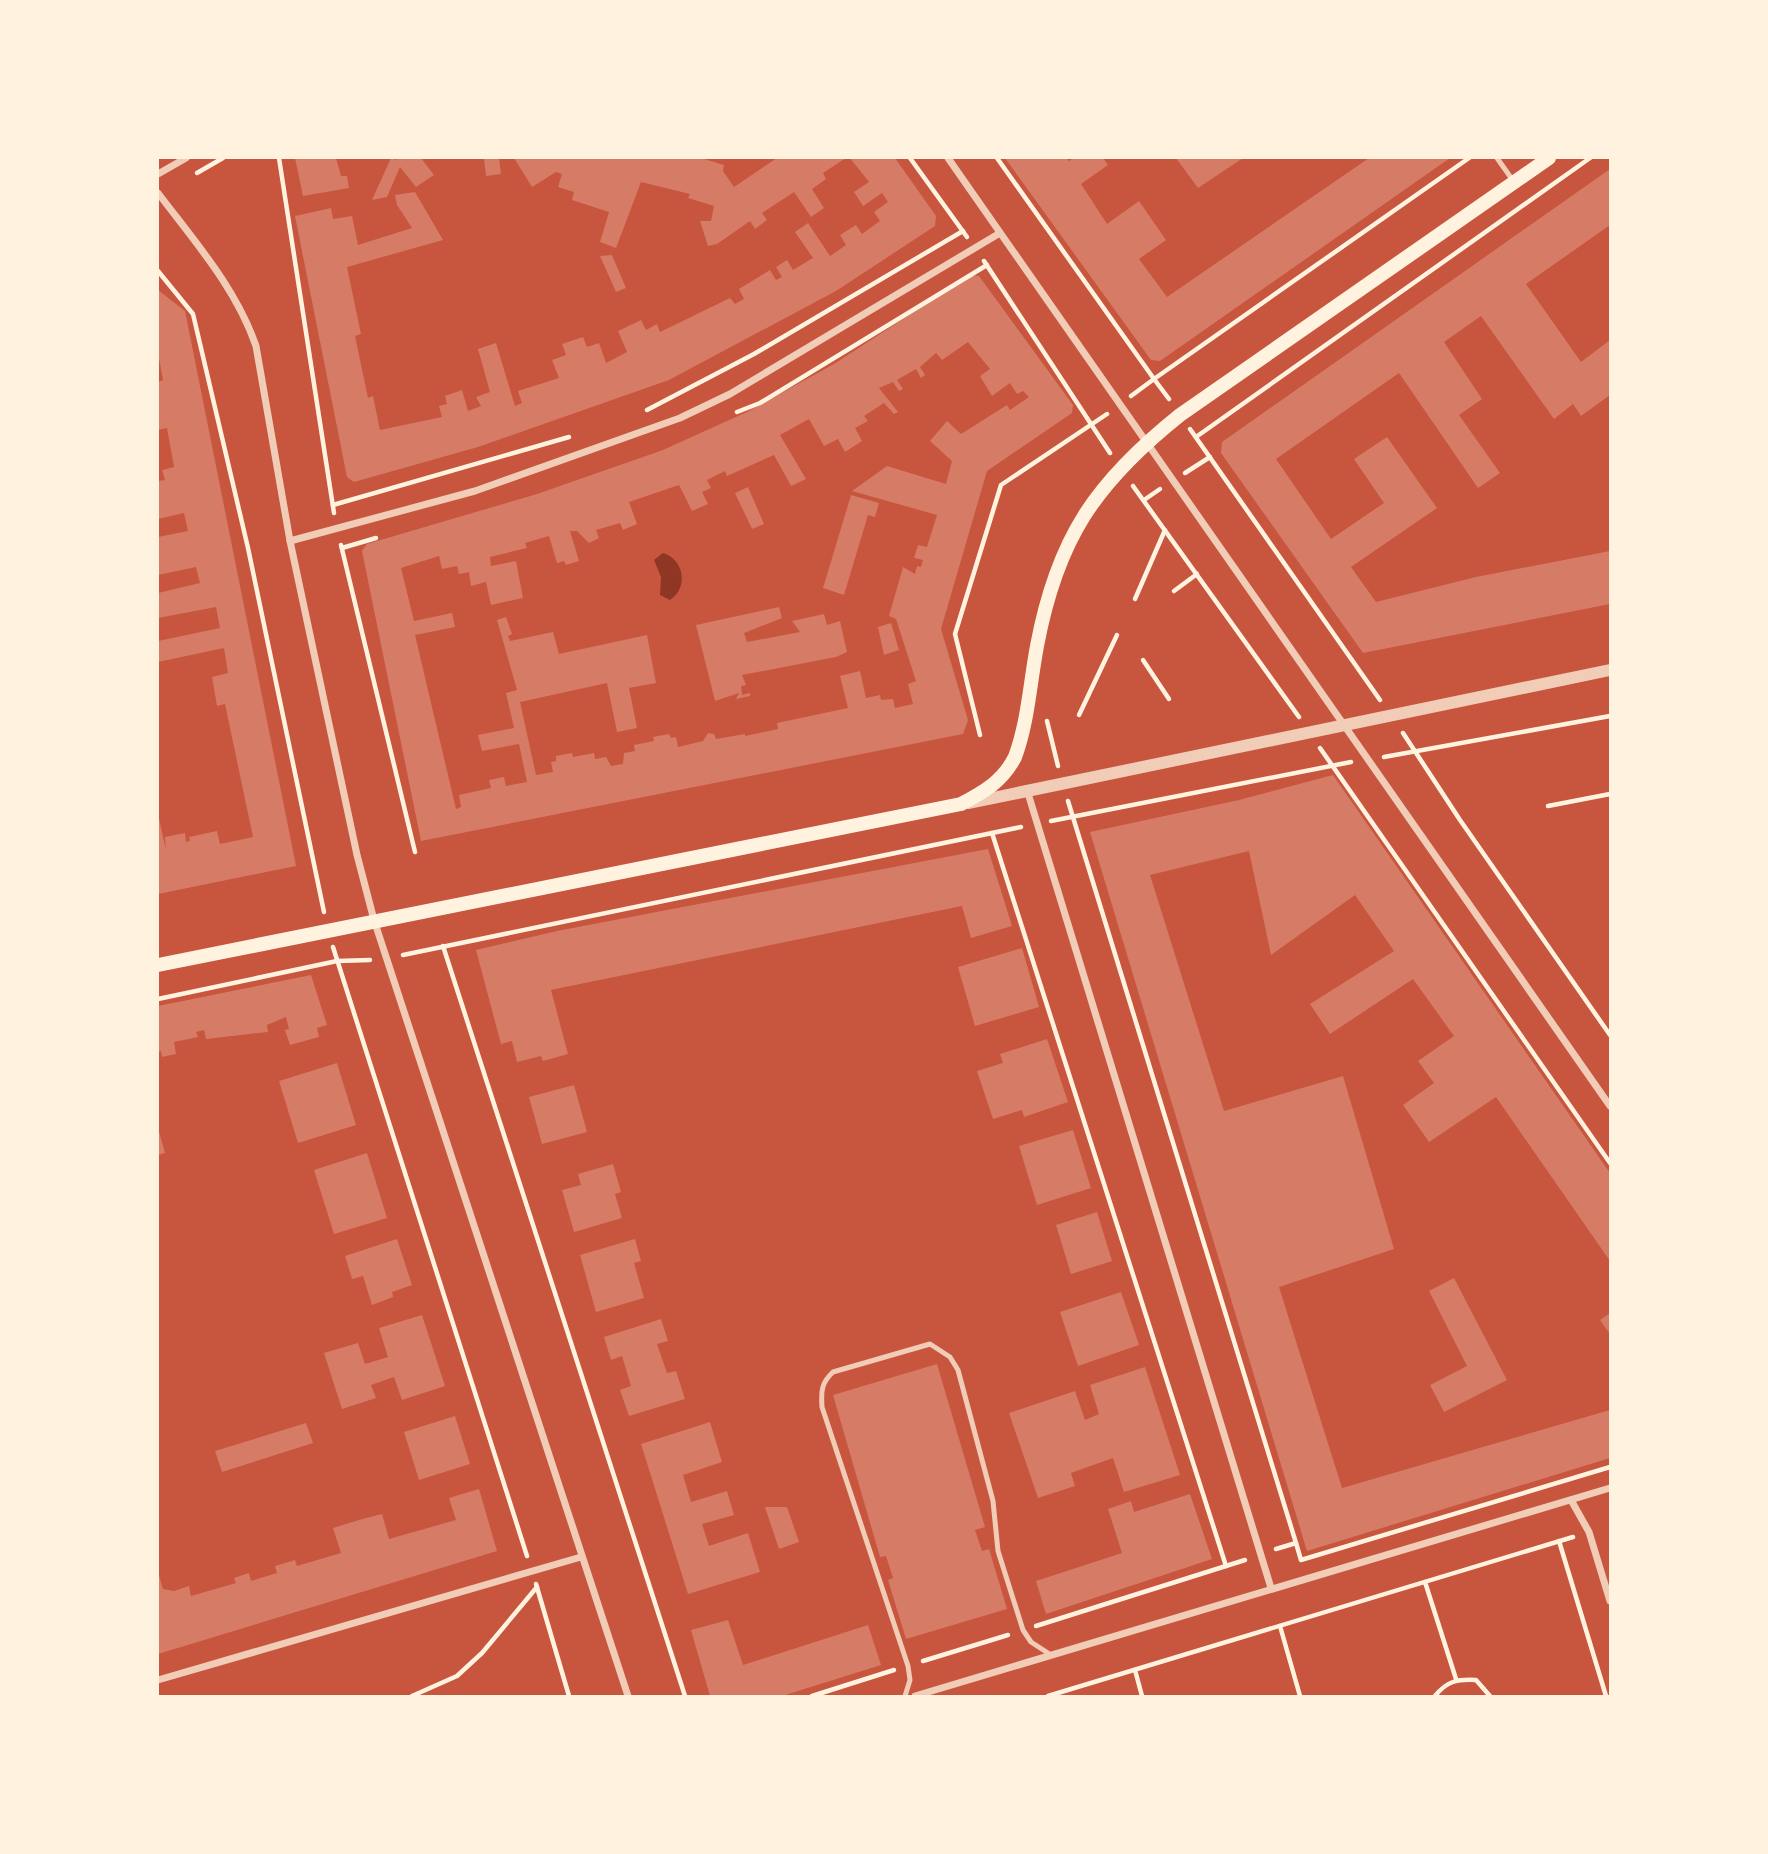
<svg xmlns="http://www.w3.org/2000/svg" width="1768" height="1854" font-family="'Titillium Web',sans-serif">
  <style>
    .water { fill: #8f3625 }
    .building { fill: #d67c66; fill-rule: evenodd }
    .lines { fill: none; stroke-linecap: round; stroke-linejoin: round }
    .path { stroke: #fff3e0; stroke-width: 4.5 }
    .service { stroke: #f1ccb7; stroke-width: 5 }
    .minor { stroke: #f1ccb7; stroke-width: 7 }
    .tertiary { stroke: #f1ccb7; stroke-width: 12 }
    .secondary { stroke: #fff3e0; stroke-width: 14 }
  </style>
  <rect width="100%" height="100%" fill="#c8553d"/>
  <!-- water -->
  <path class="water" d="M663 553C684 559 689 588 670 600L660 595 661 577 654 560Z"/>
  <!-- building -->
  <g class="building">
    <polygon points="295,158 336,158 341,176 347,176 349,188 303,196"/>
    <polygon points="391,158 396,160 397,158 421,158 434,175 416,187 400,167 387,197 372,200"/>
    <polygon points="484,158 499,158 501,174 486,176"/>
    <polygon points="514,158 701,158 724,165 723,171 734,187 777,158 846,158 823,173 826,179 812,189 824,208 811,217 794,192 762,213 767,220 755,229 750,221 717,244 708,246 700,221 711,221 714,206 688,198 690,194 641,182 616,248 600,242 609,212 572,200 574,192 558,187 562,174 556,172 532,187"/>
    <polygon points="850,158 895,158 936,216 935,226 836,291 669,380 478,447 354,482 347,477 295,216 331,208 333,219 352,216 358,245 412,228 397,205 395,195 415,192 443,240 347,267 361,334 355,336 368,398 373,396 380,430 442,417 439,406 447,404 445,396 462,390 468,411 481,406 476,397 490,392 478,349 496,343 515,406 522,403 518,391 559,378 552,360 566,355 562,344 583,337 587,347 599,343 606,363 627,352 618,331 641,320 646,330 657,324 660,332 730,298 735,304 744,299 739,289 770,270 776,280 782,277 776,267 787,260 793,270 813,258 795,232 808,223 830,256 846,245 840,235 856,225 862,234 880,221 874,212 888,202 882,193 863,206 854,192 869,182"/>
    <polygon points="1005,158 1066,158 1069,161 1074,158 1103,158 1108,165 1081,184 1107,224 1139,201 1166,240 1139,259 1167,297 1369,158 1450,158 1160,361 1151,360"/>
    <polygon points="1176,158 1243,158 1198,188"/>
    <polygon points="1610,169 1610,225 1526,284 1581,362 1610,340 1610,395 1581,416 1573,404 1554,419 1481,316 1444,342 1482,399 1459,415 1500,473 1478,488 1399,373 1276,459 1331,539 1384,503 1354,459 1387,437 1437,508 1351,567 1376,602 1476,577 1610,551 1610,604 1363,653 1221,453 1222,442"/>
    <polygon points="612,255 626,288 616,292 600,256"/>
    <path d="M971 275 979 276 1073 405 1072 413 987 471 941 629 968 720 963 734 421 841 362 551 367 544 537 494 663 450 749 411 834 364ZM968 342 990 369 980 376 992 396 1010 383 1017 394 1023 391 1029 397 1010 410 1007 405 961 434 947 421 930 441 952 461 946 484 887 466 852 491 937 515 927 547 918 545 914 558 923 560 921 567 917 566 915 574 903 567 889 616 896 619 916 681 908 684 913 704 895 708 893 699 881 700 880 695 866 698 860 671 840 676 848 708 777 723 778 729 745 736V734L716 739 714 734 708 733 703 741 678 747 676 737 671 738 669 734 653 737 654 741 634 745 635 751 624 753 623 764 611 766 606 757 595 759 594 753 573 757 572 753 556 756V761L551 762 553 772 536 775 520 702 607 683 617 732 637 728 629 688 656 683 647 635 559 654 553 632 510 641 508 636 512 634 506 617 497 620 517 690 506 693 514 728 478 735 482 751 519 744 527 782 506 786 504 777 489 780 491 788 459 795 461 807 456 809 415 635 455 627 452 613 414 621 401 568 439 556 442 569 457 566 459 574 469 572 471 586 486 582 491 605 523 598 516 561 491 566 490 557 527 548 525 543 549 536 557 563 564 561 566 565 579 561 570 531H577L589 543 599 538 596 530 620 523 623 530 637 524 629 502 679 485 692 511 708 504 702 492 711 488 707 480 725 471 727 476 774 455 791 486 806 479 780 435 809 419 824 446 838 439 845 452 862 441 855 428 868 421 864 416 884 403 894 414 898 412 879 388 893 382 899 391 903 389 897 380 916 369 921 378 925 375 920 367 936 353 942 360Z"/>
    <polygon points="158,290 185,311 296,866 158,894 158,814 166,850 165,837 185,833 186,842 190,841 189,837 217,831 220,844 253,837 225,704 217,706 212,677 228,673 224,648 158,662 158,641 220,628 216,607 158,618 158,593 200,583 196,567 158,575 158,537 188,531 184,513 158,519 158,481 165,480 162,470 174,467 167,428 158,430 158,382 163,380 158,353"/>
    <polygon points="748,487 764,524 752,529 735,493"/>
    <polygon points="851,495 879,503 875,517 868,515 844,595 823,588"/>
    <polygon points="779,607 782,618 744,633 747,642 800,632 792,621 824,614 827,625 840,621 847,652 836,657 742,675 746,685 741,686 742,695 750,693 750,696 736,699 739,693 715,701 696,625"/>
    <polygon points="891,623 899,650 884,655 878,627"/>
    <polygon points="1333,775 1610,1173 1610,1261 1496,1097 1429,1142 1403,1105 1434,1083 1418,1061 1454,1036 1413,979 1330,1034 1310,1004 1394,951 1355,895 1271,955 1249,851 1150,875 1224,1111 1343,1076 1394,1249 1279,1287 1342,1488 1610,1410 1610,1458 1307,1551 1090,832 1239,800"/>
    <polygon points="988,849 1012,926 971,938 962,906 570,986 551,990 568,1054 543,1061 541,1056 517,1062 512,1041 501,1044 476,950 557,931"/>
    <polygon points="1022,948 1039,1007 975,1026 958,967"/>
    <polygon points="311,975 327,1025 317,1028 319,1037 290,1045 285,1030 289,1029 286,1017 267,1025 268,1032 206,1039 204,1030 196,1032 198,1037 174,1042 176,1054 162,1057 161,1051 158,1052 158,1006"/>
    <polygon points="1047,1039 1068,1102 1024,1117 1022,1110 993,1119 977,1071 1003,1063 1000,1054"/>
    <polygon points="337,1063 356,1125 298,1143 279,1081"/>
    <polygon points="574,1085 587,1132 542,1144 529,1097"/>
    <polygon points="158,1128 165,1153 158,1155"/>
    <polygon points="1073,1130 1091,1188 1037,1205 1019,1146"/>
    <polygon points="367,1153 387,1218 334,1234 314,1170"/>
    <polygon points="613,1164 621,1192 615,1194 622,1218 574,1232 562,1190 581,1185 578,1174"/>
    <polygon points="1097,1212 1112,1261 1071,1274 1056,1225"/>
    <polygon points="397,1239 412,1285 392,1292 393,1297 372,1305 363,1276 352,1279 345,1256"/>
    <polygon points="635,1239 641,1261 634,1263 644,1298 596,1312 580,1255"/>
    <polygon points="1454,1278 1507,1380 1444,1412 1430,1385 1467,1366 1429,1291"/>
    <polygon points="1121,1292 1139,1345 1078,1366 1060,1312"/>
    <polygon points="1610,1313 1610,1334 1600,1320"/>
    <polygon points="422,1315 445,1386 402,1400 394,1377 371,1385 376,1398 342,1409 324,1353 358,1343 365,1364 388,1357 379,1328"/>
    <polygon points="661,1319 668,1341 657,1344 667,1373 676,1371 685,1399 629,1416 620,1390 631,1386 622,1356 611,1360 604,1337"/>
    <polygon points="937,1364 985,1527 975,1530 982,1551 989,1549 1007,1609 906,1639 888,1580 893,1578 886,1556 880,1557 833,1395"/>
    <polygon points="1145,1367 1180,1475 1124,1492 1113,1458 1071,1473 1075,1486 1038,1498 1009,1413 1075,1391 1085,1420 1099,1414 1090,1385"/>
    <polygon points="455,1416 470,1464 419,1480 404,1432"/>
    <polygon points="710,1422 722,1462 683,1475 691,1502 727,1491 734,1515 702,1524 709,1546 748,1533 760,1572 688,1594 641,1444"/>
    <polygon points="306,1423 313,1443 222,1472 215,1451"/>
    <polygon points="479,1489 497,1551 158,1654 158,1572 163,1589 174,1591 189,1586 191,1596 236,1583 234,1578 249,1573 251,1581 277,1573 275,1566 295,1560 297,1566 341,1553 333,1528 359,1520 382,1514 389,1539 456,1520 449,1498"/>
    <polygon points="1190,1494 1212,1559 1046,1614 1036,1581 1122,1553 1108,1509 1131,1501 1134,1512"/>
    <polygon points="765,1507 787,1507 799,1542 779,1549"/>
    <polygon points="728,1620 743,1665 868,1625 881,1665 782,1696 710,1696 691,1630"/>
  </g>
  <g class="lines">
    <!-- path -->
    <g class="path">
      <polyline points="279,158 334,513"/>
      <polyline points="910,158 967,237"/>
      <polyline points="997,158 1154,379 1131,396"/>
      <polyline points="197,173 223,158"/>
      <polyline points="984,261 1110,453"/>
      <polyline points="158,271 193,314 248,548 324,912"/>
      <polyline points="1169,399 1154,379 1469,158"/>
      <polyline points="647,410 754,354 963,231"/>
      <polyline points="737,412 760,403 987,265"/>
      <polyline points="1190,429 1380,700"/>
      <polyline points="1196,437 1590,158"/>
      <polyline points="1185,473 1210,457"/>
      <polyline points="1133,486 1299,717"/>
      <polyline points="1144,500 1160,489"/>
      <polyline points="333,505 569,437"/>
      <polyline points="341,545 415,852"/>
      <polyline points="342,548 376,538"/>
      <polyline points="1174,591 1197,574"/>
      <polyline points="1135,599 1165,530"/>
      <polyline points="1143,660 1169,699"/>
      <polyline points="1079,715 1117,635"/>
      <polyline points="1047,721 1058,766"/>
      <polyline points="1403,733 1460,820 1610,1035"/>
      <polyline points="980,735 955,634 1001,485 1107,414"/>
      <polyline points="1320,748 1610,1163"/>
      <polyline points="1384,757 1610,716"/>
      <polyline points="1068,801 1296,1543 1276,1549"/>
      <polyline points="1548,806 1610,794"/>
      <polyline points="1051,821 1351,762"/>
      <polyline points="992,833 1226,1566"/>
      <polyline points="443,946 685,1696"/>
      <polyline points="333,947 527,1556"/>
      <polyline points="403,955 1021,827"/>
      <polyline points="158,999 337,961 370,960"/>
      <polyline points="1559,1541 1606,1696"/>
      <polyline points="1296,1543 1301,1560 1610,1467"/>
      <polyline points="1425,1582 1456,1679"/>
      <polyline points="536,1584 569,1696"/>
      <polyline points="1036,1626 1245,1560"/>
      <polyline points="1280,1626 1300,1696"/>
      <polyline points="923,1661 1008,1635"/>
      <polyline points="1135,1670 1142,1696"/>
      <polyline points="412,1696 457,1676 482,1653 537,1587"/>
      <polyline points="812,1696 894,1670"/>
      <polyline points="1048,1696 1573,1537"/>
      <path d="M1435 1696C1447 1681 1457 1679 1476 1680L1490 1696"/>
    </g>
    <!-- service -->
    <g class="service">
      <polyline points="1497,158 1514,182"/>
      <path d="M905 1696 910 1680 908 1666 822 1407C821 1392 821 1383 833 1372L930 1344 950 1357 958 1370 993 1501 998 1551 1023 1630 1031 1642 1051 1655"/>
    </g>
    <!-- minor -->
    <g class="minor">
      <polyline points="948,158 1610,1106"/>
      <polyline points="158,174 186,158"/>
      <path d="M158 193C195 242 236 288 256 346L290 541 357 855 374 920 628 1696"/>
      <polyline points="290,541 475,491 680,418 730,394 1000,233"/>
      <polyline points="1027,790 1271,1588"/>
      <polyline points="1571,1500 1589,1532 1610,1601"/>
      <polyline points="158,1680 581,1557"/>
      <polyline points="915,1696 1610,1488"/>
    </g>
    <!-- tertiary -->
    <polyline class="tertiary" points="969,803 1610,670"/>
    <!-- secondary -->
    <path class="secondary" d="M158 965 961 804C984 792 1003 781 1015 757 1028 722 1030 683 1037 646 1057 539 1095 483 1180 415L1549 158"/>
  </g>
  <!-- border -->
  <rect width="1768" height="1854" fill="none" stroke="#fff3e0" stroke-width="318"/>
</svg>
